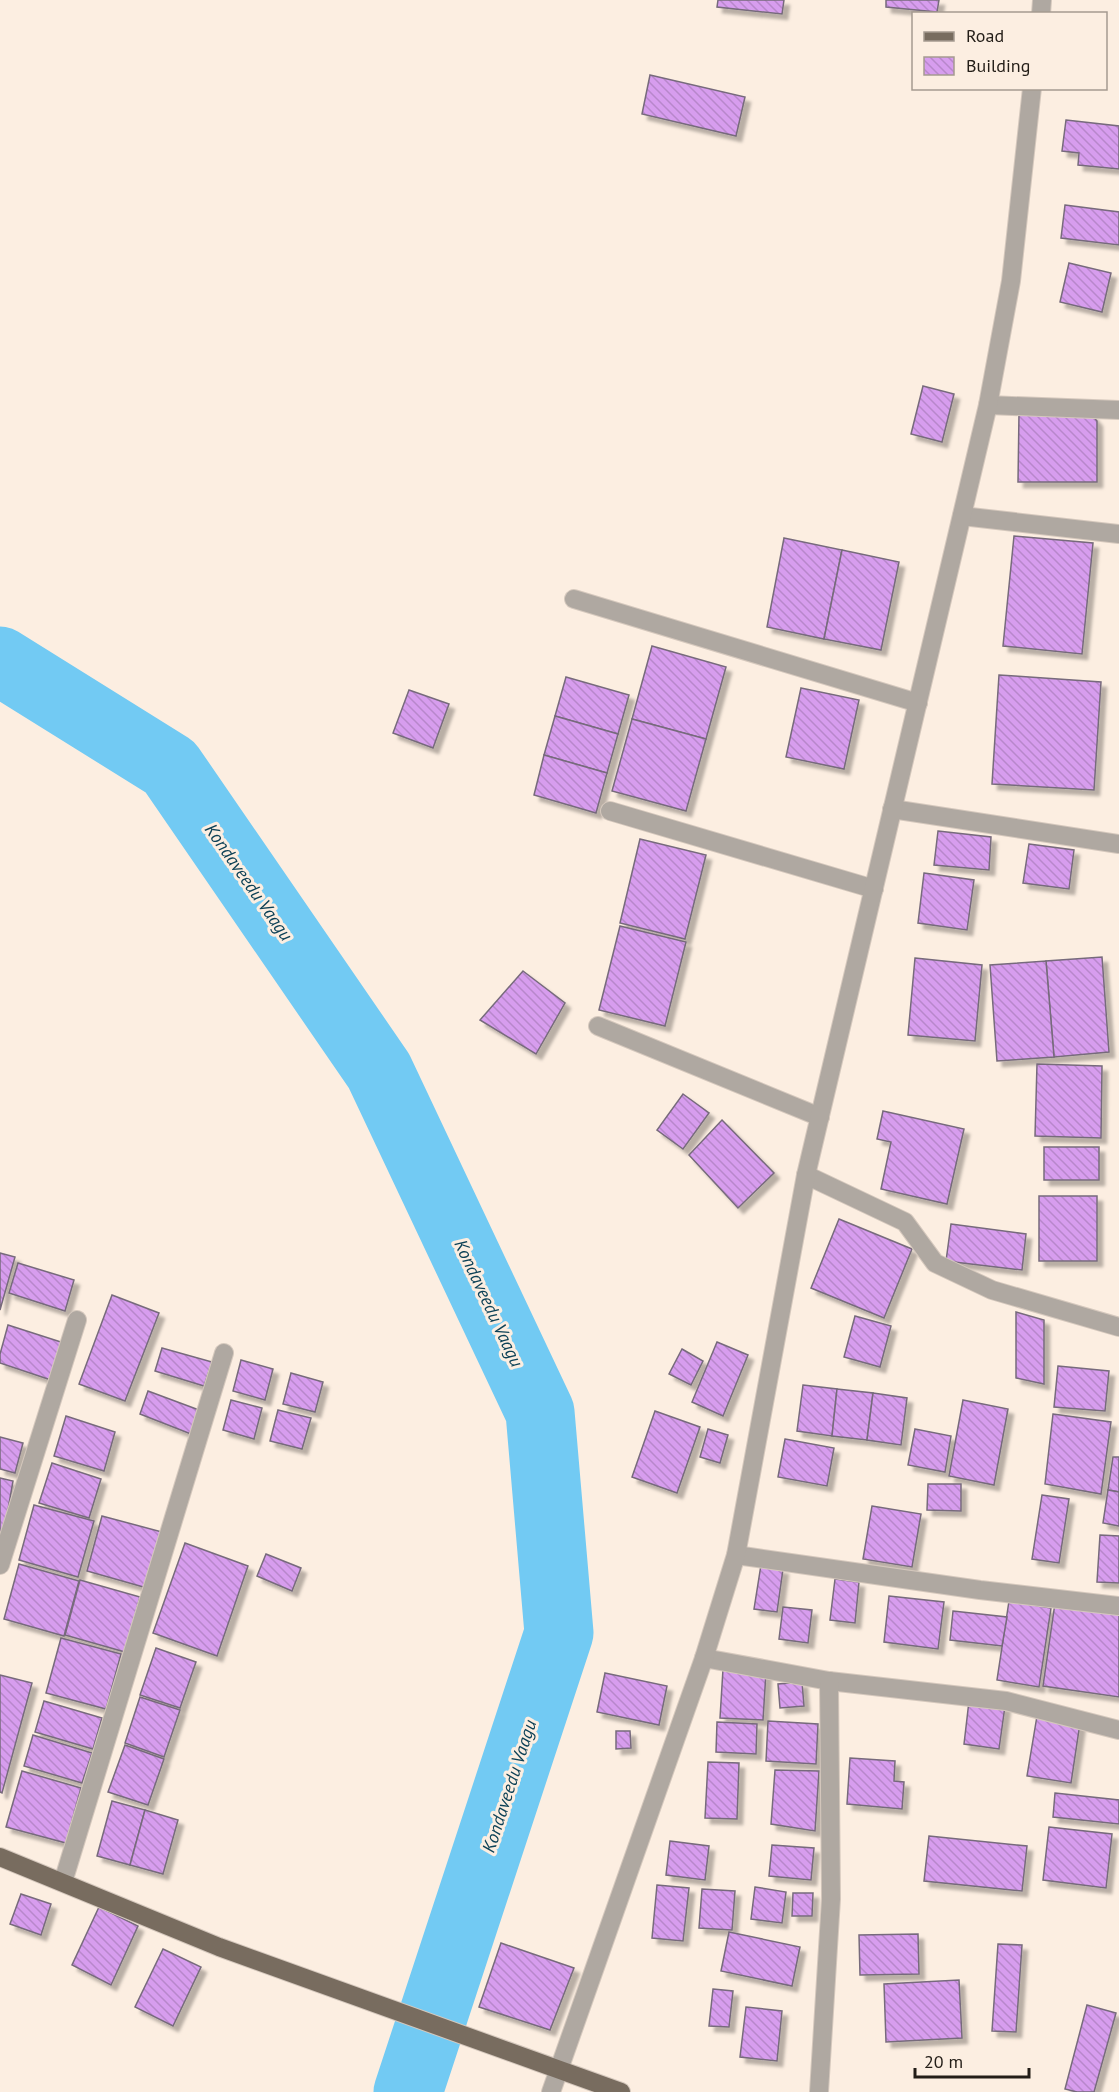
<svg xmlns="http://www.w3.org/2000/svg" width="1119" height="2092" font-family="'PT Sans',sans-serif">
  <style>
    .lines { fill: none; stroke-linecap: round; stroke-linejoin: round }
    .river { stroke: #72caf3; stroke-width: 69 }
    .building { fill: url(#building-back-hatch); stroke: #776b7c; stroke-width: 1.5; filter: url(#shadow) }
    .minor-casing { stroke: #d5c8bd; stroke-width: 20 }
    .major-casing { stroke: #d5c8bd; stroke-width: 20 }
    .minor { stroke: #afa8a1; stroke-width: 18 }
    .major { stroke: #786c5f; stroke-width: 18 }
    .labels { text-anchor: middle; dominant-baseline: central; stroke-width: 6; stroke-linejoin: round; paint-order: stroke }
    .water-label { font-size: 18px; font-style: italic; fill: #0d4156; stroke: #fceee1 }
  </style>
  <defs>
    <pattern id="building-back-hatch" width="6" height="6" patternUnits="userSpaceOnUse" patternTransform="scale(1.5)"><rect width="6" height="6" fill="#d79dee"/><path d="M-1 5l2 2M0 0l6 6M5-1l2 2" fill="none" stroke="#b887cb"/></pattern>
    <filter id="shadow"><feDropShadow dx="5.5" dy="5.5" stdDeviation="1.5" flood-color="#0004"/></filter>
  </defs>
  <rect width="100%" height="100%" fill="#fceee1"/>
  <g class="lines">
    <!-- river -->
    <polyline class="river" points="0,661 170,767 379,1071 540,1412 559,1633 408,2092"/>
  </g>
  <!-- building -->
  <g class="building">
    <polygon points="718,0 784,0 782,14 717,7"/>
    <polygon points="886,0 939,0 937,12 886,7"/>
    <polygon points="650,75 745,97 736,136 642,114"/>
    <polygon points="1066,120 1119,126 1119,169 1078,165 1079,153 1062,151"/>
    <polygon points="1065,205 1119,212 1119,245 1061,238"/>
    <polygon points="1069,263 1111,273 1102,312 1060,302"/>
    <polygon points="923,386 954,394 942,442 911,434"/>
    <polygon points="1019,413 1091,414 1097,421 1097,482 1018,482"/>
    <polygon points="1014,536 1093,543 1082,654 1003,646"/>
    <polygon points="784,538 842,550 824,639 767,627"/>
    <polygon points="842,550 899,562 881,650 824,639"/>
    <polygon points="652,646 726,667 706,739 632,719"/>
    <polygon points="999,675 1101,682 1094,790 992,784"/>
    <polygon points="566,677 629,695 618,734 555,716"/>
    <polygon points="801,688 859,700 844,769 786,757"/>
    <polygon points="409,690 449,704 433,748 393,733"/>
    <polygon points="555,716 618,734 607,773 544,755"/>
    <polygon points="632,719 706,739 686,811 612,791"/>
    <polygon points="544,755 607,773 596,813 534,795"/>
    <polygon points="938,831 991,837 989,870 934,865"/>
    <polygon points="640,839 706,855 685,939 620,923"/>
    <polygon points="1029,844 1074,850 1069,889 1023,883"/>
    <polygon points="924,873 974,880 967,930 918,923"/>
    <polygon points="620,926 686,942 665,1026 599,1010"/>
    <polygon points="1102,957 1109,1052 1054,1057 1046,961"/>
    <polygon points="915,958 982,965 975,1041 908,1035"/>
    <polygon points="1046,961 1054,1057 997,1061 990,965"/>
    <polygon points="523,971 565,1003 536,1054 480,1020"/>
    <polygon points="1037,1064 1102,1066 1101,1138 1035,1136"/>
    <polygon points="683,1094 709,1113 683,1149 657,1130"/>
    <polygon points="883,1111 964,1129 947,1204 881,1189 891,1142 877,1139"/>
    <polygon points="722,1120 774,1173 738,1208 689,1155"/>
    <rect x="1044" y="1147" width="55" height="33"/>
    <rect x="1039" y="1196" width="58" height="65"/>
    <polygon points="839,1219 912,1249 884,1318 811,1288"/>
    <polygon points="951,1224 1026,1234 1022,1270 946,1261"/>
    <polygon points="0,1253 15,1257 0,1310"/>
    <polygon points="18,1263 74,1280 65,1311 9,1293"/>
    <polygon points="112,1295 159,1313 125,1401 79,1384"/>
    <polygon points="1016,1312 1044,1320 1044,1384 1016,1378"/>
    <polygon points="855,1316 891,1326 880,1367 844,1357"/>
    <polygon points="8,1325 64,1343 51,1380 0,1363 0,1354"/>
    <polygon points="717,1342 748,1355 723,1416 692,1402"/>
    <polygon points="162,1348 212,1362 204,1386 155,1371"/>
    <polygon points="682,1349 703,1361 691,1385 669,1374"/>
    <polygon points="241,1360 273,1369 265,1400 233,1391"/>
    <polygon points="1058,1366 1109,1371 1105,1411 1054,1407"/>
    <polygon points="291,1373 323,1382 315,1412 283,1404"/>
    <polygon points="803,1385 837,1389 832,1436 797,1431"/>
    <polygon points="837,1389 873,1393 867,1440 832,1436"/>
    <polygon points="148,1391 199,1410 191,1434 140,1414"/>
    <polygon points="873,1393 907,1398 901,1445 867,1440"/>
    <polygon points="231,1400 262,1408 254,1439 223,1430"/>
    <polygon points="963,1400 1008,1409 994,1485 949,1476"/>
    <polygon points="278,1410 311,1418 302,1449 270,1441"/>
    <polygon points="655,1411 700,1427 677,1493 632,1477"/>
    <polygon points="1053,1414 1111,1422 1101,1494 1045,1484"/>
    <polygon points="66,1416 115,1432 104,1471 54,1456"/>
    <polygon points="708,1429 728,1435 720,1463 700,1457"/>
    <polygon points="915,1429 951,1436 945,1472 908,1465"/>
    <polygon points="0,1437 23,1443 15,1473 0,1469"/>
    <polygon points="785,1439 834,1448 827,1486 778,1477"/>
    <polygon points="1113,1457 1119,1457 1119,1492 1108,1490"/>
    <polygon points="52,1463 101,1479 89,1518 39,1503"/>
    <polygon points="0,1478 13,1481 1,1550 0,1550"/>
    <polygon points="928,1484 961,1484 961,1511 927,1510"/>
    <polygon points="1108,1490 1119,1492 1119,1526 1103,1523"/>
    <polygon points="1042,1495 1069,1499 1059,1563 1032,1559"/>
    <polygon points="34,1505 94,1521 78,1577 19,1560"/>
    <polygon points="872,1506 921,1514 912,1567 863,1559"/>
    <polygon points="102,1516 162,1532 147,1588 87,1571"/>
    <polygon points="1100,1535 1119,1536 1119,1583 1097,1582"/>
    <polygon points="185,1543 248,1566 217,1656 153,1633"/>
    <polygon points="266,1554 301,1568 292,1591 257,1576"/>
    <polygon points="19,1564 79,1581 64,1636 4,1619"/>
    <polygon points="761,1565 783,1569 777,1612 754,1609"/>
    <polygon points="835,1579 859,1582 855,1623 830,1620"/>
    <polygon points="80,1580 140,1597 125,1652 65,1635"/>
    <polygon points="889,1596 944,1602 938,1649 884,1642"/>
    <polygon points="1009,1601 1051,1608 1039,1687 997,1680"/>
    <polygon points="1055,1603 1119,1612 1119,1697 1043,1686"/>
    <polygon points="783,1607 812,1610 808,1643 779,1639"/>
    <polygon points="953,1611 1007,1617 1002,1646 950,1640"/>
    <polygon points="61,1638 121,1654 106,1709 46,1693"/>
    <polygon points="156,1648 196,1662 180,1708 140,1695"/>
    <polygon points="723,1669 766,1672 763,1720 720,1718"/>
    <polygon points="605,1673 667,1686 659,1725 597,1712"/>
    <polygon points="0,1675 32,1683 2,1793 0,1792"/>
    <polygon points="802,1682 804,1706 780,1708 778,1684"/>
    <polygon points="140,1697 180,1710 164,1757 125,1743"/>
    <polygon points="44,1701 102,1718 93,1749 35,1732"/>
    <polygon points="969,1701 1005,1706 999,1749 964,1744"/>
    <polygon points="1037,1716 1080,1723 1071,1783 1027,1776"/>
    <polygon points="768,1721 818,1724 816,1764 766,1761"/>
    <polygon points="717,1722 757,1724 756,1754 716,1752"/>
    <polygon points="616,1731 630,1731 631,1748 616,1749"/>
    <polygon points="33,1735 92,1753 82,1783 24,1766"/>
    <polygon points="125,1745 164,1759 148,1805 108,1792"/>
    <polygon points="850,1758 895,1761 894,1781 904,1782 902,1809 847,1804"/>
    <polygon points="708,1762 739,1763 737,1819 705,1818"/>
    <polygon points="775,1770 819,1771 815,1831 771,1824"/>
    <polygon points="22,1771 81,1788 66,1843 6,1827"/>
    <polygon points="1055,1793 1119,1800 1119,1824 1053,1817"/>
    <polygon points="112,1801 145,1810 130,1865 97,1856"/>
    <polygon points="145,1810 178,1820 163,1874 130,1865"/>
    <polygon points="1049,1827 1112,1834 1106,1888 1043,1880"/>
    <polygon points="929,1836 1027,1846 1022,1891 924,1881"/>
    <polygon points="670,1841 709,1846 705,1880 666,1875"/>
    <polygon points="772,1845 814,1848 811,1880 769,1876"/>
    <polygon points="657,1885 689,1888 683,1941 652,1938"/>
    <polygon points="755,1887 786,1892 782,1923 751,1919"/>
    <polygon points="702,1889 735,1891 732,1930 699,1928"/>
    <polygon points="793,1893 813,1893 812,1916 792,1916"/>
    <polygon points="21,1894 51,1904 41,1935 10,1924"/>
    <polygon points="99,1907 138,1926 111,1985 72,1965"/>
    <polygon points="729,1932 800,1947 792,1986 721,1971"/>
    <polygon points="918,1934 919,1974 860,1975 859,1935"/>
    <polygon points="501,1943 574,1968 550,2030 479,2007"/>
    <polygon points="998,1944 1022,1945 1016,2032 992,2031"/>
    <polygon points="163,1949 201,1967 173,2026 135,2007"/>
    <polygon points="959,1980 962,2038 886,2042 884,1984"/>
    <polygon points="713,1989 733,1991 729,2027 709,2026"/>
    <polygon points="1087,2005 1116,2013 1094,2092 1077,2092 1065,2089"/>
    <polygon points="746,2007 782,2011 777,2061 740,2057"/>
  </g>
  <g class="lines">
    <defs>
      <g id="minor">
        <polyline points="1041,14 1042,0"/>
        <polyline points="988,405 1119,410"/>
        <polyline points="962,516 1119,534"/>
        <polyline points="574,599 918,703"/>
        <polyline points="892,809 1119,844"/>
        <polyline points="610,811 874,889"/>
        <polyline points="598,1026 820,1117"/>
        <polyline points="806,1175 905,1222 935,1263 992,1290 1119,1327"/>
        <polyline points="736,1555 980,1590 1119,1606"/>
        <polyline points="0,1565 77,1320"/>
        <polyline points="704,1658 829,1681 1006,1701 1119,1730"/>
        <polyline points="63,1882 224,1353"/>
        <polyline points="551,2092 704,1658 736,1555 806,1175 988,405 1011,281 1032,88"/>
        <polyline points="819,2092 831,1899 829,1681"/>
      </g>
      <polyline id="major" points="0,1857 219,1947 621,2092"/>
    </defs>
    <!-- minor casing -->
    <use href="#minor" class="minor-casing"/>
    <!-- major casing -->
    <use href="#major" class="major-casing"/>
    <!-- minor -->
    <use href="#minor" class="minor"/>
    <!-- major -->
    <use href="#major" class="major"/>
  </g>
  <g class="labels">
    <!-- water labels -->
    <g class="water-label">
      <text transform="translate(249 882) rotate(55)">Kondaveedu Vaagu</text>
      <text transform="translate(489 1303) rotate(65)">Kondaveedu Vaagu</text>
      <text transform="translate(509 1786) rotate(-72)">Kondaveedu Vaagu</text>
    </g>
  </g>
  <!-- legend -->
  <rect x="912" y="12" width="195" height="78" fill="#fceee1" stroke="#a59a90" stroke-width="1.5"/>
  <rect x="924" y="32" width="30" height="9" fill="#786c5f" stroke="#a59a90" stroke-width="1.5"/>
  <text x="966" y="42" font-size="18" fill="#231d17">Road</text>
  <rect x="924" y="57" width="30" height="18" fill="url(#building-back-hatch)" stroke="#a59a90" stroke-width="1.5"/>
  <text x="966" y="72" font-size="18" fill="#231d17">Building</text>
  <!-- scale -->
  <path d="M915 2068v9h114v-9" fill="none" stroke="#231d17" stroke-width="3"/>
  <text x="924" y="2068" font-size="18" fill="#231d17" stroke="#fceee1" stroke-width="4.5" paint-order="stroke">20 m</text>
</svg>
